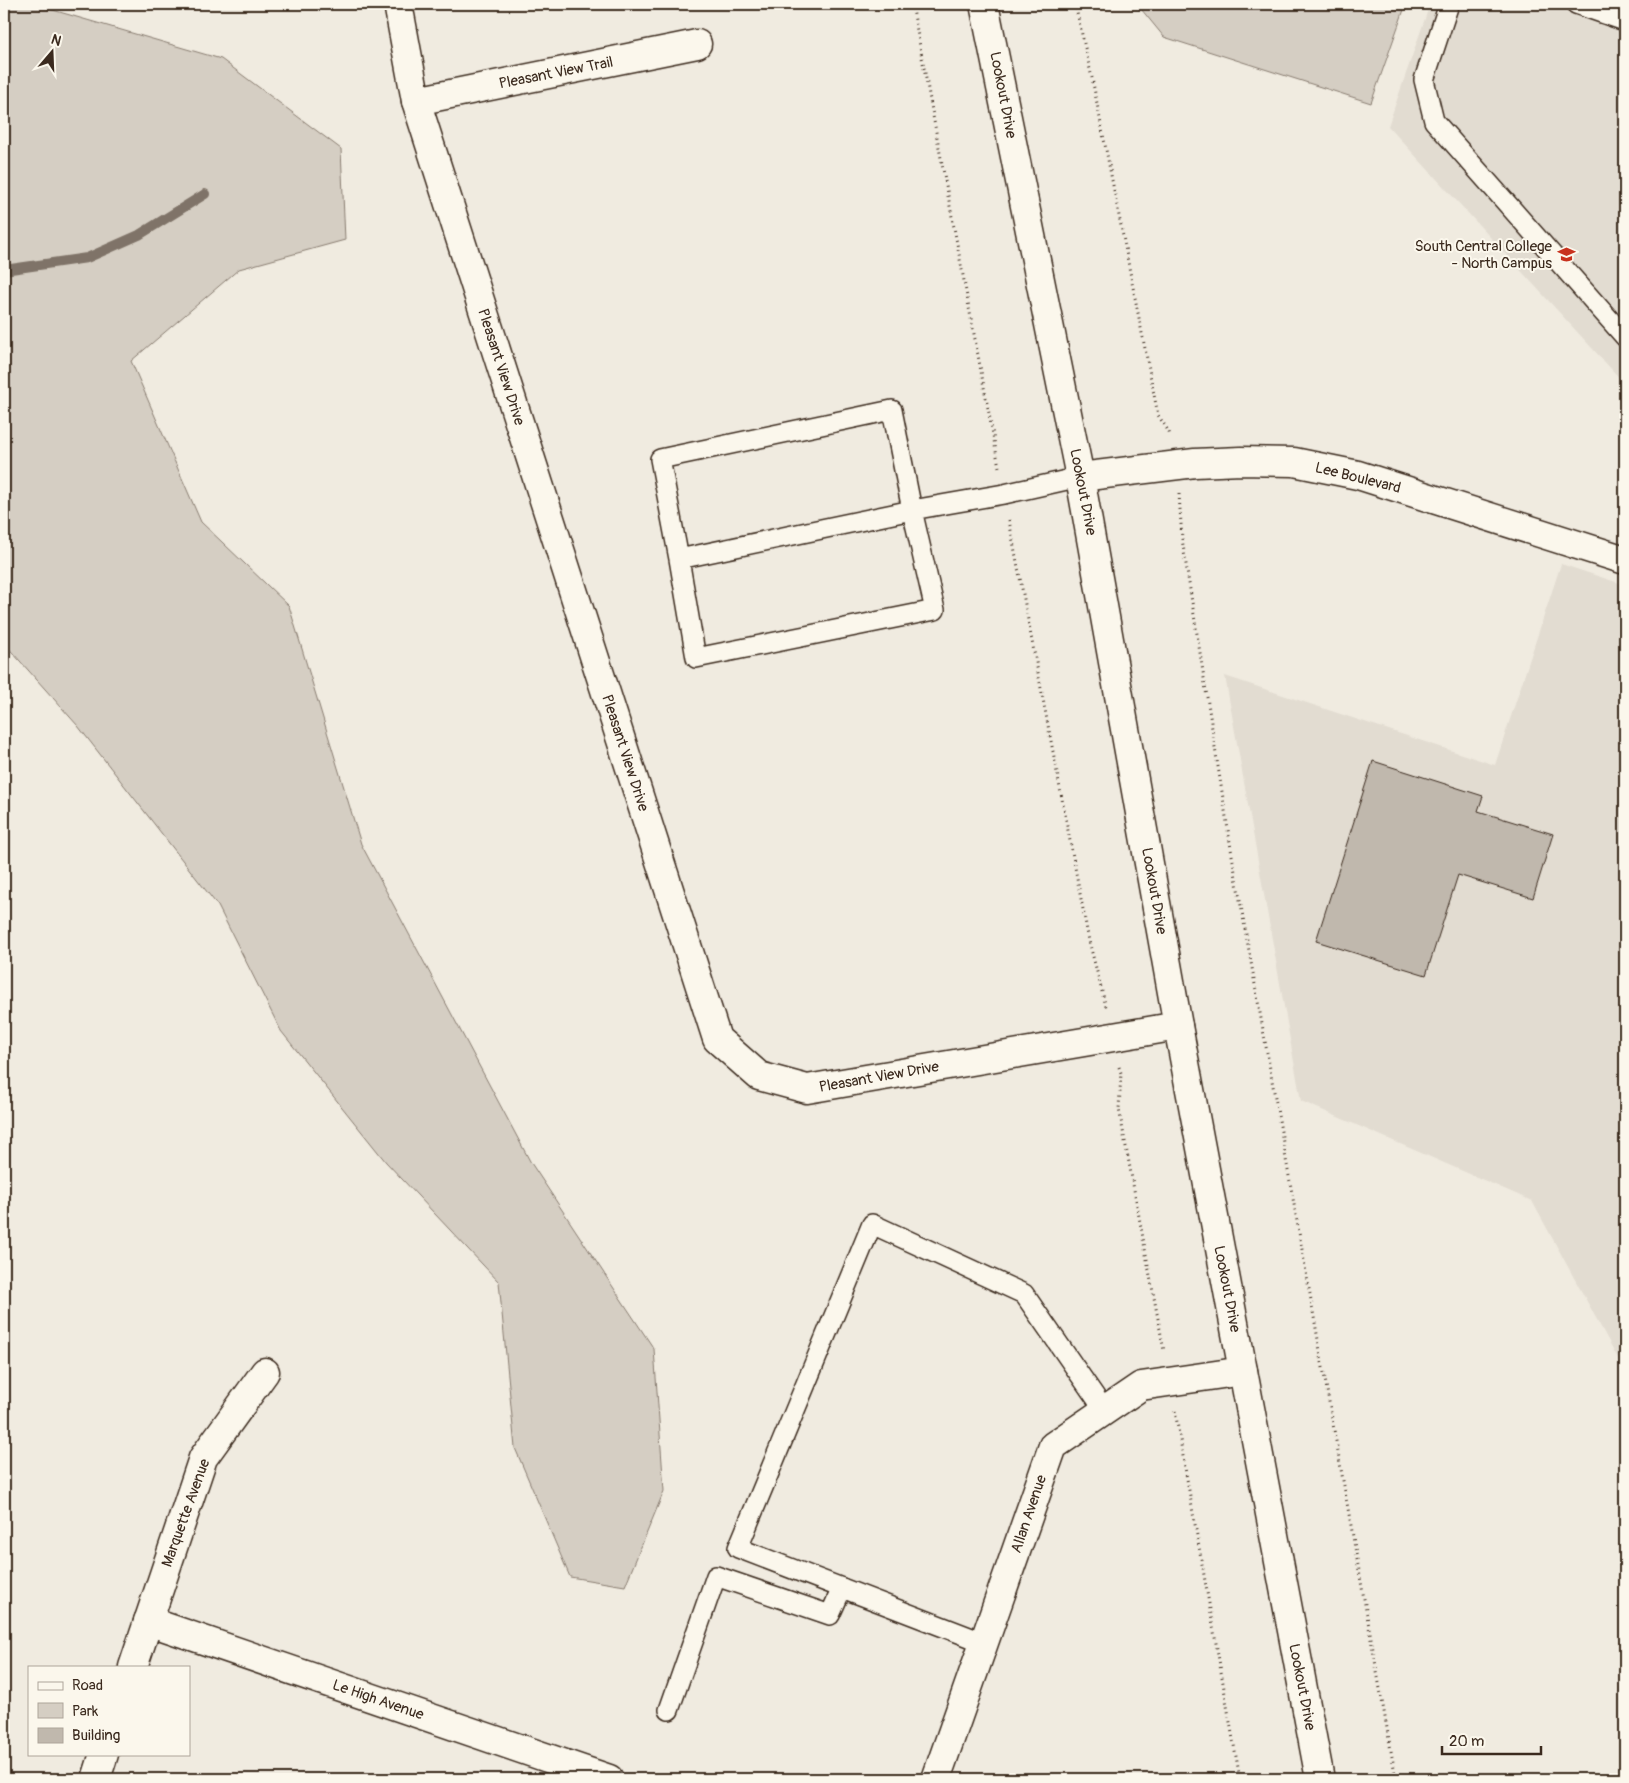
<svg xmlns="http://www.w3.org/2000/svg" width="1629" height="1783" font-family="Pangolin,sans-serif">
  <style>
    .built { fill: #e2dcd1 }
    .green { fill: #d5cec3; stroke: #887c70 }
    .lines { fill: none; stroke-linecap: round; stroke-linejoin: round }
    .stream { stroke: #7f7367; stroke-width: 10 }
    .building { fill: #c0b8ad; stroke: #3b2a1e }
    .service-casing { stroke: #3b2a1e; stroke-width: 22 }
    .minor-casing { stroke: #3b2a1e; stroke-width: 31 }
    .tertiary-casing { stroke: #3b2a1e; stroke-width: 31 }
    .secondary-casing { stroke: #3b2a1e; stroke-width: 31 }
    .path { stroke: #3b2a1e; stroke-width: 3; stroke-dasharray: 1 4; stroke-linecap: butt }
    .service { stroke: #fbf7ec; stroke-width: 19 }
    .minor { stroke: #fbf7ec; stroke-width: 28 }
    .tertiary { stroke: #fbf7ec; stroke-width: 28 }
    .secondary { stroke: #fbf7ec; stroke-width: 28 }
    .labels { text-anchor: middle; dominant-baseline: central; stroke-width: 4; stroke-linejoin: round; paint-order: stroke }
    .street-label { font-size: 15px; fill: #3b2a1e; stroke: #fbf7ec }
    .poi-label { font-size: 15px; fill: #3b2a1e; stroke: #fbf7ec; text-anchor: end }
  </style>
  <rect width="100%" height="100%" fill="#f0ebe0"/>
  <filter id="ink" filterUnits="userSpaceOnUse"><feTurbulence type="fractalNoise" baseFrequency=".02" numOctaves="2"/><feDisplacementMap in="SourceGraphic" scale="10" xChannelSelector="R" yChannelSelector="G"/><feConvolveMatrix kernelMatrix="1 2 1 2 8 2 1 2 1" color-interpolation-filters="sRGB"/></filter>
  <g filter="url(#ink)">
    <!-- built -->
    <g class="built">
      <polygon points="1430,4 1625,4 1625,384 1388,126"/>
      <polygon points="1561,564 1625,585 1625,1371 1532,1201 1301,1101 1225,676 1495,765"/>
    </g>
    <!-- green -->
    <g class="green">
      <polygon points="4,4 32,4 221,59 341,149 345,240 239,269 131,361 201,522 289,606 361,844 531,1163 654,1349 664,1491 625,1586 570,1577 515,1448 499,1282 386,1162 281,1031 218,906 78,726 4,643"/>
      <polygon points="1137,4 1406,4 1371,103 1164,37"/>
    </g>
    <g class="lines">
      <!-- stream -->
      <polyline class="stream" points="4,270 87,258 139,235 205,194"/>
    </g>
    <!-- building -->
    <polygon class="building" points="1373,761 1483,796 1478,811 1553,834 1533,898 1458,875 1426,975 1316,941"/>
    <g class="lines">
      <defs>
        <g id="service">
          <polyline points="1449,4 1424,80 1434,121 1625,337"/>
          <polyline points="1576,4 1625,21"/>
          <polyline points="679,559 660,459 892,410 912,510 935,610 696,658 679,559 912,510 1004,494 1080,477"/>
          <polyline points="985,1643 738,1548 872,1224 1024,1294 1105,1411"/>
          <polyline points="669,1710 716,1576 830,1615 842,1588"/>
        </g>
        <g id="minor">
          <polyline points="398,4 416,101 717,1039 759,1076 807,1089 1178,1026"/>
          <polyline points="416,101 697,44"/>
          <polyline points="148,1621 609,1779"/>
          <polyline points="133,1667 203,1458 265,1372"/>
          <polyline points="96,1779 104,1754"/>
          <polyline points="936,1779 1053,1446 1141,1386 1243,1371"/>
        </g>
        <polyline id="tertiary" points="1080,477 1195,463 1241,461 1294,462 1358,475 1625,560"/>
        <polyline id="secondary" points="984,4 1080,477 1178,1026 1320,1779"/>
      </defs>
      <!-- service casing -->
      <use href="#service" class="service-casing"/>
      <!-- minor casing -->
      <use href="#minor" class="minor-casing"/>
      <!-- tertiary casing -->
      <use href="#tertiary" class="tertiary-casing"/>
      <!-- secondary casing -->
      <use href="#secondary" class="secondary-casing"/>
      <!-- path -->
      <g class="path">
        <polyline points="912,4 999,467"/>
        <polyline points="1075,4 1092,78 1158,415 1169,432 1170,437"/>
        <polyline points="1179,494 1182,539 1232,855 1396,1779"/>
        <polyline points="1009,520 1089,941 1106,1007"/>
        <polyline points="1119,1067 1121,1073 1119,1109 1164,1351"/>
        <polyline points="1175,1411 1240,1779"/>
      </g>
      <!-- service -->
      <use href="#service" class="service"/>
      <!-- minor -->
      <use href="#minor" class="minor"/>
      <!-- tertiary -->
      <use href="#tertiary" class="tertiary"/>
      <!-- secondary -->
      <use href="#secondary" class="secondary"/>
    </g>
  </g>
  <!-- icons -->
  <defs>
    <symbol id="university-bare" viewBox="-9 -9 18 18"><path d="M0-5L7-2L0 1L-7-2ZM-4 1L0 2.5L4 1V4Q0 6-4 4Z" fill="#c8321e" stroke="#fbf7ec" stroke-width="2.5" paint-order="stroke"/></symbol>
  </defs>
  <g fill-rule="evenodd">
    <use href="#university-bare" x="1554" y="242" width="25" height="25"/>
  </g>
  <g class="labels">
    <!-- street labels -->
    <g class="street-label">
      <text transform="translate(556 73) rotate(-11)">Pleasant View Trail</text>
      <text transform="translate(1003 95) rotate(79)">Lookout Drive</text>
      <text transform="translate(501 367) rotate(72)">Pleasant View Drive</text>
      <text transform="translate(1358 478) rotate(14)">Lee Boulevard</text>
      <text transform="translate(1083 492) rotate(79)">Lookout Drive</text>
      <text transform="translate(625 753) rotate(72)">Pleasant View Drive</text>
      <text transform="translate(1154 891) rotate(80)">Lookout Drive</text>
      <text transform="translate(879 1077) rotate(-10)">Pleasant View Drive</text>
      <text transform="translate(1227 1289) rotate(79)">Lookout Drive</text>
      <text transform="translate(186 1513) rotate(-70)">Marquette Avenue</text>
      <text transform="translate(1029 1514) rotate(-71)">Allan Avenue</text>
      <text transform="translate(1302 1687) rotate(79)">Lookout Drive</text>
      <text transform="translate(378 1700) rotate(19)">Le High Avenue</text>
    </g>
    <!-- poi labels -->
    <g class="poi-label">
      <text x="1552" y="246">South Central College<tspan x="1552" dy="17">- North Campus</tspan></text>
    </g>
  </g>
  <!-- margin -->
  <rect width="1629" height="1783" fill="none" stroke="#fbf7ec" stroke-width="20"/>
  <rect x="10" y="10" width="1609" height="1763" fill="none" stroke="#3b2a1e" stroke-width="2" filter="url(#ink)"/>
  <!-- legend -->
  <rect x="28" y="1666" width="162" height="90" fill="#fbf7ec" stroke="#aea59a"/>
  <rect x="38" y="1682" width="25" height="8" fill="#fbf7ec" stroke="#aea59a"/>
  <text x="72" y="1690" font-size="15" fill="#3b2a1e">Road</text>
  <rect x="38" y="1703" width="25" height="15" fill="#d5cec3" stroke="#aea59a"/>
  <text x="72" y="1716" font-size="15" fill="#3b2a1e">Park</text>
  <rect x="38" y="1728" width="25" height="15" fill="#c0b8ad" stroke="#aea59a"/>
  <text x="72" y="1740" font-size="15" fill="#3b2a1e">Building</text>
  <!-- north arrow -->
  <g transform="translate(52 52) rotate(19)" stroke="#fbf7ec" stroke-width="4" paint-order="stroke">
  <path d="M0-4L9 19L0 12L-9 19Z" fill="#3b2a1e"/>
  <text y="-8" font-size="14" font-weight="bold" text-anchor="middle" fill="#3b2a1e">N</text>
  </g>
  <!-- scale -->
  <path d="M1442 1746v8h99v-8" fill="none" stroke="#3b2a1e" stroke-width="2.5"/>
  <text x="1449" y="1746" font-size="15" fill="#3b2a1e" stroke="#fbf7ec" stroke-width="4" paint-order="stroke">20 m</text>
</svg>
